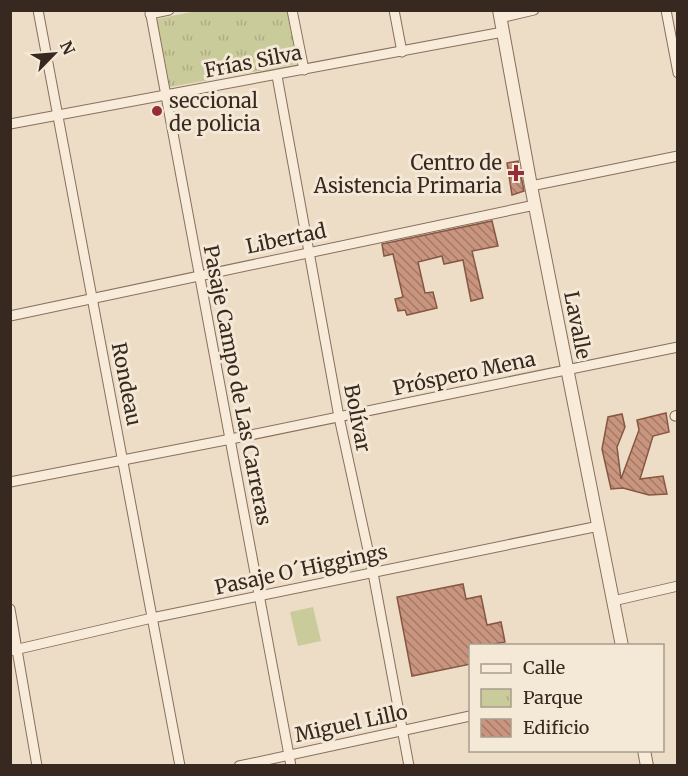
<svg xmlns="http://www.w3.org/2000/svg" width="688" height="776" font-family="Merriweather,serif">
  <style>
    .green { fill: #cacb9a }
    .park { fill: url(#park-tufts) }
    .building { fill: url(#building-back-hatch); stroke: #865743; stroke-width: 1.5 }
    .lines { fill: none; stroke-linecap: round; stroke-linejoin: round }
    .minor-casing { stroke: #886f5d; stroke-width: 11 }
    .tertiary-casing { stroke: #886f5d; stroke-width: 14 }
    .minor { stroke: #f8ebd9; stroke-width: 9 }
    .tertiary { stroke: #f8ebd9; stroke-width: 12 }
    .poi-dot { fill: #942f3a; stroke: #f4e8d6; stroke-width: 2 }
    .labels { text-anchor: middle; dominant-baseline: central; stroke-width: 6; stroke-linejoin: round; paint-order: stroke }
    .street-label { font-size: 20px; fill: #382920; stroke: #f4e8d6 }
    .poi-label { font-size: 20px; fill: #382920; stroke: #f4e8d6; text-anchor: start }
  </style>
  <defs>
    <pattern id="park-tufts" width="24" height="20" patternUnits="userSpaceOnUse" patternTransform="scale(1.5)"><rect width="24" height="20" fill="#cacb9a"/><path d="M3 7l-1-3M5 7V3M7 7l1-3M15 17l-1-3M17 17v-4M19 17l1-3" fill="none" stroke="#aeae84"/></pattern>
    <pattern id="building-back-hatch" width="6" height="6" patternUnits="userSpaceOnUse" patternTransform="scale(1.5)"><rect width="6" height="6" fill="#c9957e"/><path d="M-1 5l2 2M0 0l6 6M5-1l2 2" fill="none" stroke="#a47a67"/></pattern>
  </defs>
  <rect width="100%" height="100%" fill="#edddc6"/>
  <!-- green -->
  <polygon class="green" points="313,607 321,641 298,646 290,612"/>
  <!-- park -->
  <polygon class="park" points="201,10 287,11 297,64 170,87 157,19"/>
  <!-- building -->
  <g class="building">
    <polygon points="518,161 524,191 512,195 507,163"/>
    <polygon points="492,221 498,246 472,251 483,298 471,301 463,260 444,264 442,256 418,262 425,293 433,292 437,308 407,315 405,310 398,311 395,299 403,297 393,254 384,256 382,244"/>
    <polygon points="666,413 669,432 653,436 640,479 663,476 667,494 649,495 623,488 611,489 602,449 608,417 622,414 625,427 617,447 621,479 639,430 637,420"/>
    <polygon points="463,584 466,599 481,596 487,625 501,622 505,642 489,645 471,645 471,664 412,676 397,597"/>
  </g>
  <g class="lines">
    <defs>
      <g id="minor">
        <polyline points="38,10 180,766"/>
        <polyline points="150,10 291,766"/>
        <polyline points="292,10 304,70"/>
        <polyline points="394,10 402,52"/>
        <polyline points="666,10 678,73"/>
        <polyline points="150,14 169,10"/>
        <polyline points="500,18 534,10"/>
        <polyline points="277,76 339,417 373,573 409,766"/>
        <polyline points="10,124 503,32"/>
        <polyline points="531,186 678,156"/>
        <polyline points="10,316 535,205"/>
        <polyline points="675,416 678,415"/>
        <polyline points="10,482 231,439 678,347"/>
        <polyline points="613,601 678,586"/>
        <polyline points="10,609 37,766"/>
        <polyline points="10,651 152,618 599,526"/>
        <polyline points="239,766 470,716"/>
      </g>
      <g id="tertiary">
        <polyline points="499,10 531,186 622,646"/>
        <polyline points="644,750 647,766"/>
      </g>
    </defs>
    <!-- minor casing -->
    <use href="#minor" class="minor-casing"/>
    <!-- tertiary casing -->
    <use href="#tertiary" class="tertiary-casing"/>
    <!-- minor -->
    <use href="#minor" class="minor"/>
    <!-- tertiary -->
    <use href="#tertiary" class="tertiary"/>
  </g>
  <!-- markers -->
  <g class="poi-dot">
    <circle cx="157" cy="111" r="6"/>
    <path d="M513 164h6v6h6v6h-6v6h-6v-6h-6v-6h6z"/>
  </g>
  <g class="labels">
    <!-- street labels -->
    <g class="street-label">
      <text transform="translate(253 61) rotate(-11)">Frías Silva</text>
      <text transform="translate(286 238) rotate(-12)">Libertad</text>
      <text transform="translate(578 325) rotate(79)">Lavalle</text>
      <text transform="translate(464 373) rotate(-12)">Próspero Mena</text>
      <text transform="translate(127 384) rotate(79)">Rondeau</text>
      <text transform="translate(238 385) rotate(79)">Pasaje Campo de Las Carreras</text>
      <text transform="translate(358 418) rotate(79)">Bolívar</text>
      <text transform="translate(301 569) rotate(-12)">Pasaje O´Higgings</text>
      <text transform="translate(351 723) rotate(-12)">Miguel Lillo</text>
    </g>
    <!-- poi labels -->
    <g class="poi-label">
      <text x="169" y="100">seccional<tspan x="169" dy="23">de policia</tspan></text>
      <text x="502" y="162" text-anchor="end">Centro de<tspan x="502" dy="23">Asistencia Primaria</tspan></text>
    </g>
  </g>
  <!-- border -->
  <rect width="688" height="776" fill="none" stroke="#382920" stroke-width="24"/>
  <!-- legend -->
  <rect x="469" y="644" width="195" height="108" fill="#f4e8d6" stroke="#a99c8d" stroke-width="1.5"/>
  <rect x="481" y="664" width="30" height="9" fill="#f8ebd9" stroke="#a99c8d" stroke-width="1.5"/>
  <text x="523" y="674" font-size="18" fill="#382920">Calle</text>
  <rect x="481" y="689" width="30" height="18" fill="url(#park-tufts)" stroke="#a99c8d" stroke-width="1.5"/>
  <text x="523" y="704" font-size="18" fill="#382920">Parque</text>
  <rect x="481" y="719" width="30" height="18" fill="url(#building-back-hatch)" stroke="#a99c8d" stroke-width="1.5"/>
  <text x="523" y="734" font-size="18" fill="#382920">Edificio</text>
  <!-- north arrow -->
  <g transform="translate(54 54) rotate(65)" stroke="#f4e8d6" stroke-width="4.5" paint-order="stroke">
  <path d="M0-4.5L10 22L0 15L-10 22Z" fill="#382920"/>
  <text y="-9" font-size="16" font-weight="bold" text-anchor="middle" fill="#382920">N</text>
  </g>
</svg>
